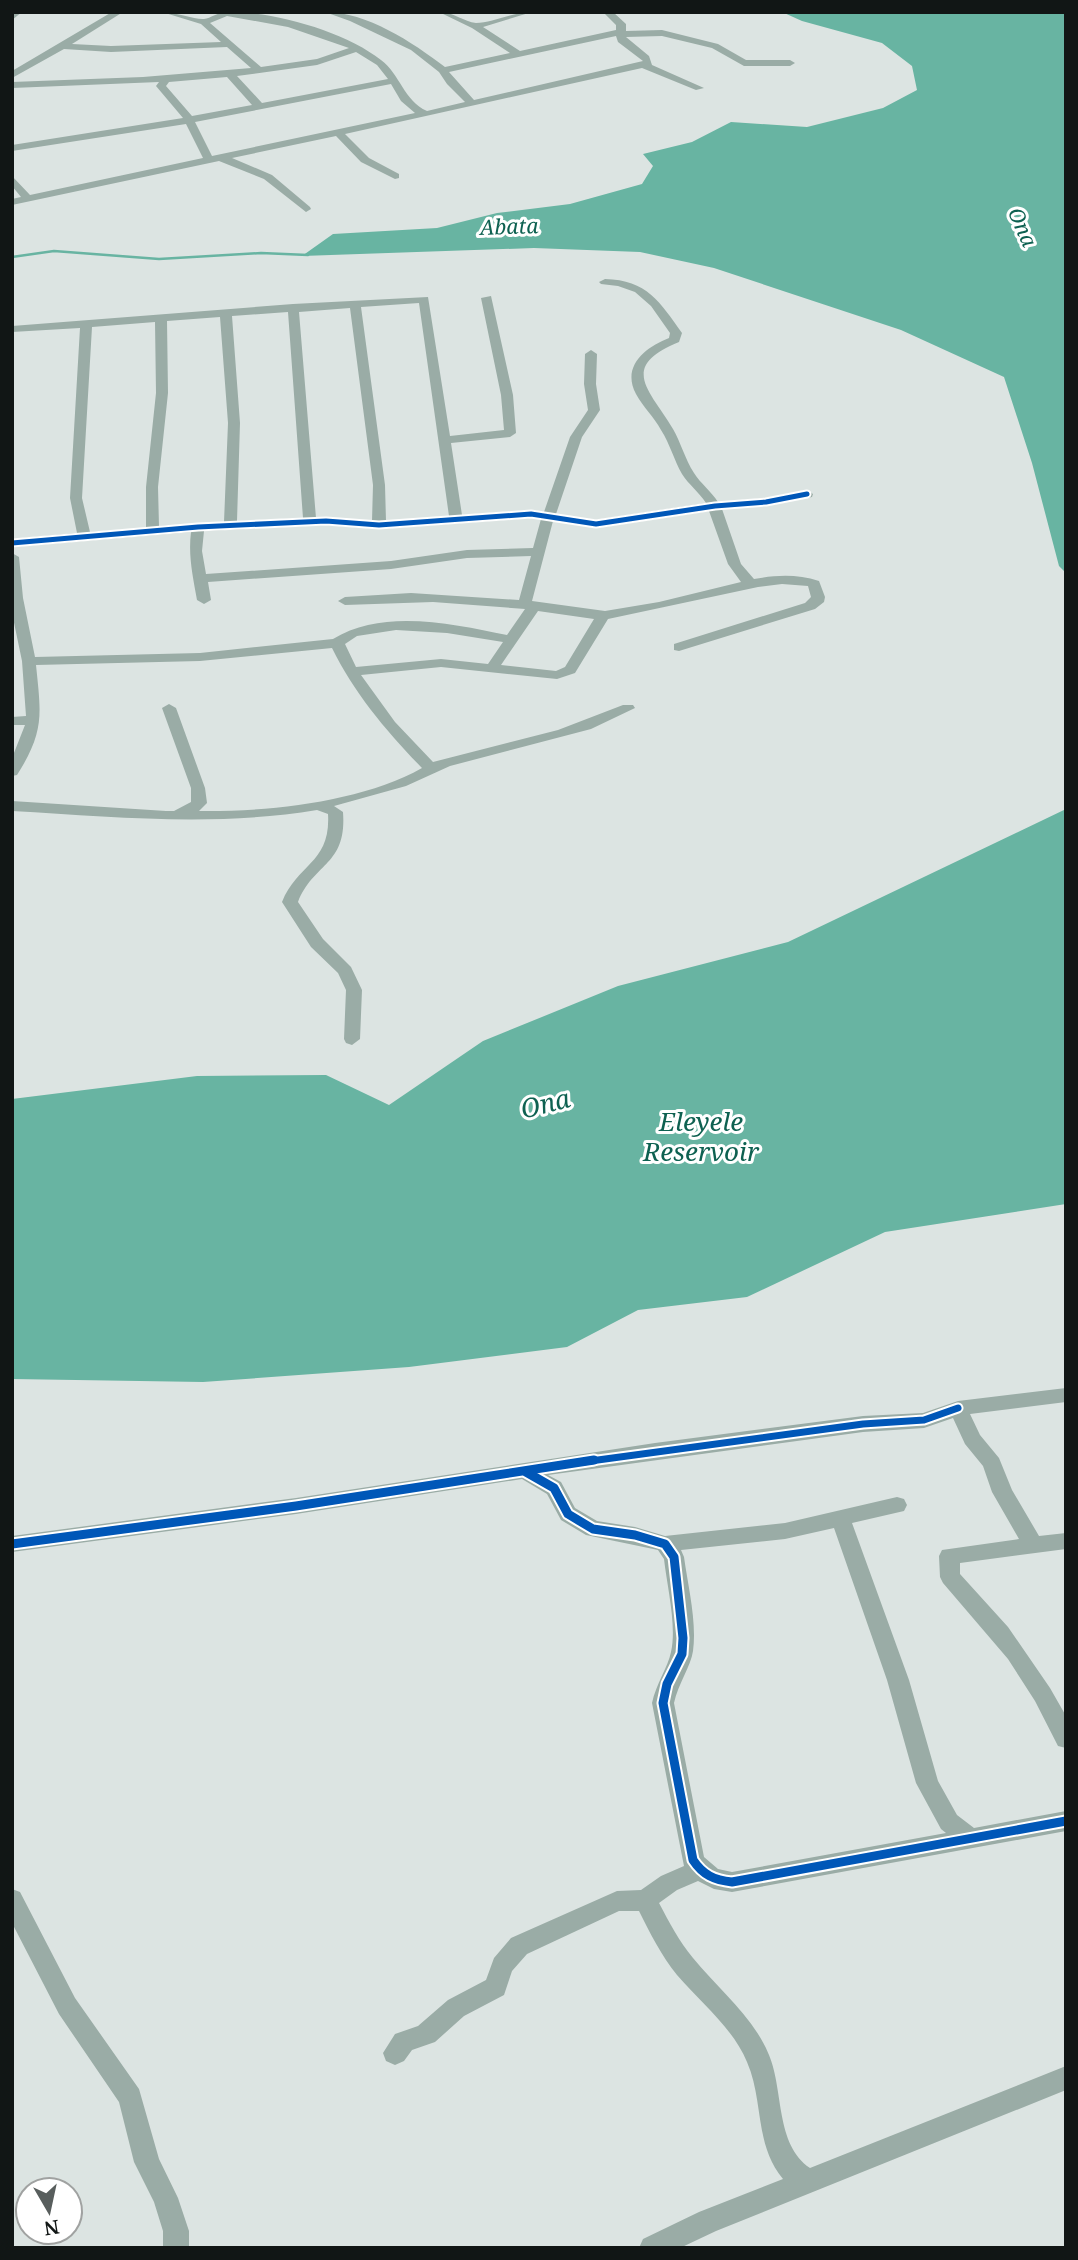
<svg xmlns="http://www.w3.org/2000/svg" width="1078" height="2260" font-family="'Noto Serif',serif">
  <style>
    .water { fill: #68b4a2 }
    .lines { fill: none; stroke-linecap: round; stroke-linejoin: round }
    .stream { stroke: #68b4a2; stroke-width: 2.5 }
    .street { fill: #9aaca6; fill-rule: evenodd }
    .cycleway-far2-casing { stroke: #fff; stroke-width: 9 }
    .cycleway-far1-casing { stroke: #fff; stroke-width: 11 }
    .cycleway-casing { stroke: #fff; stroke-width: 13 }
    .cycleway-far2 { stroke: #0057b8; stroke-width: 5 }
    .cycleway-far1 { stroke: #0057b8; stroke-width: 7 }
    .cycleway { stroke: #0057b8; stroke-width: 9 }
    .labels { text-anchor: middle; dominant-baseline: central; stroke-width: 6; stroke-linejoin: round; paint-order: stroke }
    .far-water-label { font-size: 21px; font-style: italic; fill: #0e6151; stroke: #fff }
    .water-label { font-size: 26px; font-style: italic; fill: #0e6151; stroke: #fff }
  </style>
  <rect width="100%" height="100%" fill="#dce4e2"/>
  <!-- water -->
  <g class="water">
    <polygon points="782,12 1066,12 1066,573 1059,566 1032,463 1004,377 901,330 714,268 640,252 534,248 302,256 333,234 437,228 497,213 570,204 642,184 653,166 643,154 692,142 731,122 807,127 883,108 917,90 912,66 882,43 802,21"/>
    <polygon points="1066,809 1066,1204 885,1232 747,1297 638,1310 567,1347 409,1367 203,1382 12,1379 12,1099 197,1076 326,1075 389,1105 483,1041 618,986 788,942"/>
  </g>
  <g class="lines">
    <!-- stream -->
    <polyline class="stream" points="12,257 54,251 159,259 261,253 308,255"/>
    <!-- street -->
    <g class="street">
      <polygon points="12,12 22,12 12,20"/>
      <path d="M112 12H123L72 44 111 46 221 42 201 24 162 12C175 12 196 20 204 19 211 18 217 13 224 12 270 10 345 31 381 60 400 74 404 101 427 111L465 102 447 84 439 72 411 50 350 21 325 12C367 12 412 42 445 67L510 53 472 28 439 12C454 12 464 22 476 23 492 23 513 12 532 12L483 27 520 51 616 30V25L603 12H613L626 24V31L662 30 718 44 746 60H790L795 63 790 66H744L712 48 662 36 626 37 649 56 652 65 704 88 696 90 642 68 345 134 369 158 399 174V178L395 179 361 162 336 136 232 158 272 175 310 207 311 209 306 212 264 179 219 161 12 205V199L21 197 12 186V176L30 195 203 158 186 124 12 151V145L183 118 156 86 159 82 12 88V82L143 77 251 68 227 47 111 52 64 49 12 78V71ZM227 16 288 27 349 48 317 59 261 67 210 23ZM616 36 618 42 643 61 474 100 449 72ZM356 52 377 65 388 79 262 103 237 76 317 65ZM227 77 252 105 192 116 166 86 169 82ZM391 84 401 101 415 113 212 156 195 122Z"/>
      <path d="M605 279C647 280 660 302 682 333L679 342C617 367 651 391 673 429 681 443 685 459 694 473 701 484 711 491 718 502L766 498 807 490 813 494 812 497 766 506 722 509 741 564 754 579C777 575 797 574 819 581L825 597 824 602 815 609 679 651 674 650V644L805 603 811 597 808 586 782 584 758 587 608 619 575 673 557 679 441 667 361 675 395 722 433 762 558 730 623 705H633L635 708 591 729 450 766 406 786 334 806 343 812C347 866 314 862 298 902L323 939 351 967 362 990 360 1039 352 1045 346 1043 344 1039 346 990 338 973 311 947 282 902C298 863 331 863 328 814L317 810C215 827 115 817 12 811V801L166 811H174L191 802V788L162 708 169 704 176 708 205 788 207 803 199 811C268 812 362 802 422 768 387 732 354 693 332 648L200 661 36 665C41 714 45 731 17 775L12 776V758L25 725H12V717L26 716 22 661 12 613V553L19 557 23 598 35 657 200 653 333 639C383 608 453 624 507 635L525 609 433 602 345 605 338 601 345 597 411 593 519 600 531 556 467 558 391 569 208 582 211 600 204 604 197 600C193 577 188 556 191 532L12 547V539L77 533 70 498 80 328 12 332V326L293 304 428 297 450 436 504 430 501 395 481 298 491 296 513 395 516 433 510 437 451 443 462 515 531 510 544 512 570 437 588 410 584 384 585 354 591 350 597 354 596 384 600 410 582 437 556 514 596 520 706 503C699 492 689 485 682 474 674 460 670 444 661 430 654 417 643 407 636 394 621 366 646 347 669 338L670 333 651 306 635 292 618 286 601 284 599 282ZM419 303 449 516 386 521 385 485 361 307ZM350 308 373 485 372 521 316 518 299 312ZM288 312 303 518 237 521 240 423 232 316ZM220 317 228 423 224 522 159 526 158 487 168 393 167 321ZM155 322 156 393 146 487V528L90 532 82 498 92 327ZM709 511 728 564 741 582 659 602 605 611 532 601 553 521 596 528ZM531 518 541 519 533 548 467 550 391 561 206 574 202 551 204 531 326 525 379 529ZM538 611 594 619 565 667 556 671 501 665ZM396 630 447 633 503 642 488 664 441 659 356 667 345 644 357 636Z"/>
      <path d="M1066 1388V1402L970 1414 980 1435 999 1458 1012 1490 1039 1536 1066 1533V1549L960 1563V1574L1008 1627 1050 1688 1066 1716V1748L1058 1746 1035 1701 1008 1659 943 1583 940 1577 939 1556 942 1550 1019 1539 992 1492 983 1466 965 1444 953 1418 924 1428 863 1432 548 1475 561 1482 575 1508 597 1521 635 1527 665 1536 785 1523 897 1497 904 1499 907 1505 904 1511 852 1523 909 1680 938 1781 957 1815 974 1828 1066 1811V1831L732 1892 714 1889 698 1881 677 1890 659 1903C669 1922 679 1941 693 1958 719 1990 753 2016 769 2055 784 2091 775 2144 810 2168L1066 2066V2090L716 2231 680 2248H639L643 2239 699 2212 783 2179C754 2144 764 2101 747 2062 733 2028 701 2003 677 1975 661 1955 650 1933 639 1911H619L527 1954 512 1971 504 1995 464 2016 435 2042 412 2050 404 2061 395 2065 386 2061 383 2053 395 2034 418 2026 448 2000 486 1980 494 1958 511 1938 617 1891 641 1890 661 1876 684 1866 652 1703C656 1684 668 1667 671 1652 677 1626 667 1586 664 1559L658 1550 586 1535 561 1520 547 1494 522 1479 296 1514 12 1552V1536L296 1498 655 1443 863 1416 923 1413 958 1401ZM834 1528 887 1680 916 1783 941 1829 946 1833 732 1872 718 1869 704 1857 674 1703C678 1684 691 1666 693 1651 697 1622 688 1586 684 1557L681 1550 785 1539Z"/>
      <polygon points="12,1889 20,1892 75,1998 139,2089 159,2159 178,2198 189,2231 189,2248 163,2248 163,2231 154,2202 134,2162 119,2102 59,2014 12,1923"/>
    </g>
    <defs>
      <polyline id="cycleway-far2" points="12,543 198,527 326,521 379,525 531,514 596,524 715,506 766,502 807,494"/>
      <polyline id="cycleway-far1" points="583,1462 863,1424 924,1420 958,1408"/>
      <g id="cycleway">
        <path d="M526 1472 554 1488 568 1514 593 1529 635 1535 665 1544 674 1557 683 1638 682 1654 667 1684 663 1703 693 1860C703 1875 714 1880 732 1882L1066 1821"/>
        <polyline points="12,1544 296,1506 594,1460"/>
      </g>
    </defs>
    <!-- cycleway-far2 casing -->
    <use href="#cycleway-far2" class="cycleway-far2-casing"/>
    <!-- cycleway-far1 casing -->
    <use href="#cycleway-far1" class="cycleway-far1-casing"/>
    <!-- cycleway casing -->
    <use href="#cycleway" class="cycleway-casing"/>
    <!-- cycleway-far2 -->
    <use href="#cycleway-far2" class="cycleway-far2"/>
    <!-- cycleway-far1 -->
    <use href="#cycleway-far1" class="cycleway-far1"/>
    <!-- cycleway -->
    <use href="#cycleway" class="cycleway"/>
  </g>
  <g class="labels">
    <!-- far-water labels -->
    <g class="far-water-label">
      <text transform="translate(509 226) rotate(-2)">Abata</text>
      <text transform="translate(1023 227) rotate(66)">Ona</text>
    </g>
    <!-- water labels -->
    <g class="water-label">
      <text transform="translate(545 1103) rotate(-14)">Ona</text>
      <text x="701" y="1121">Eleyele<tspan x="701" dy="30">Reservoir</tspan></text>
    </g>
  </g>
  <!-- border -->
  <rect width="1078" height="2260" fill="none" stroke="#111615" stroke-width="28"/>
  <!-- north arrow -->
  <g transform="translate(49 2211) rotate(171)"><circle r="33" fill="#ffffff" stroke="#a0a2a1" stroke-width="2"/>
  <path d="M0-5L12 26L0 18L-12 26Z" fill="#585e5d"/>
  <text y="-10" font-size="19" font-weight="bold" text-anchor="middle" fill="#111615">N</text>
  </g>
</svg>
